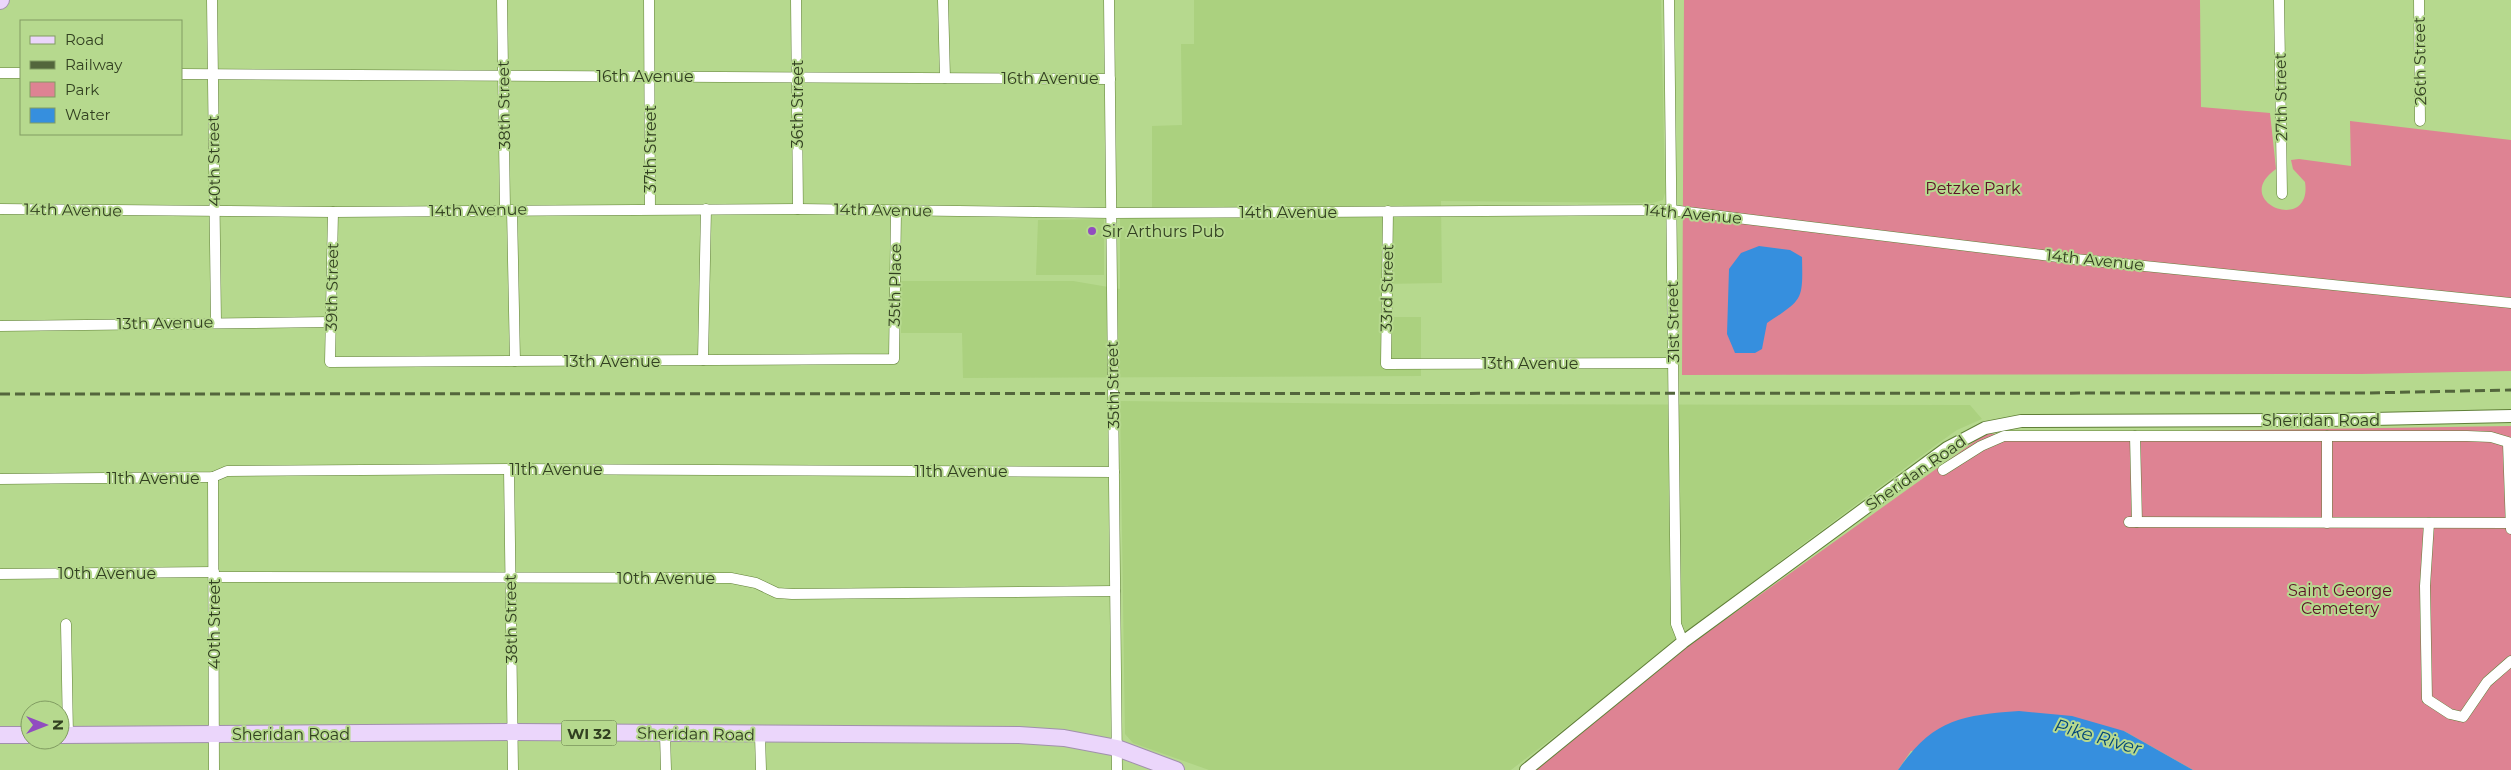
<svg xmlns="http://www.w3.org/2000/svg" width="2511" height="770" font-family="Montserrat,sans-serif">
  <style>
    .built { fill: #abd17f }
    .green { fill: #de8393 }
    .water { fill: #368fde }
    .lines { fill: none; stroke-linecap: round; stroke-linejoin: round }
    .minor-casing { stroke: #607f38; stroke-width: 11 }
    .tertiary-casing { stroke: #607f38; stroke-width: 14 }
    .primary-casing { stroke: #a190ad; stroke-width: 18 }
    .minor { stroke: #fff; stroke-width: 10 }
    .tertiary { stroke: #fff; stroke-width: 12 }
    .primary { stroke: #ebd6fb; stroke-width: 16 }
    .rail { stroke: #53663c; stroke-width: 3; stroke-dasharray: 10 5; stroke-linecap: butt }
    .poi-dot { fill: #914cc0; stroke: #b6d98e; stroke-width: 2 }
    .labels { text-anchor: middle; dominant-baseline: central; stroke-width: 4; stroke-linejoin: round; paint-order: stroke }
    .shield { fill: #b6d98e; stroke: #5a6e42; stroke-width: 1 }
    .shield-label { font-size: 15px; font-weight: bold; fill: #324021 }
    .street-label { font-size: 16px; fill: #324021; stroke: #b6d98e }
    .park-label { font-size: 16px; fill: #5b1227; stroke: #b6d98e }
    .poi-label { font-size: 16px; fill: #324021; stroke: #b6d98e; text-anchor: start }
    .water-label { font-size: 18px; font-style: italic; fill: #024679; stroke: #b6d98e }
  </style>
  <rect width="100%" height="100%" fill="#b6d98e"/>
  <!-- built -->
  <g class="built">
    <polygon points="1194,0 1661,0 1665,193 1663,200 1652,203 1441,201 1442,283 1383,284 1383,317 1421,317 1421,376 963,378 962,333 901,333 901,281 1073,281 1120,289 1120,219 1152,216 1152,126 1182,125 1181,44 1194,44"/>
    <polygon points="1104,219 1104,275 1036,275 1038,220"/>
    <polygon points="1120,401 1394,404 1970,405 1982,419 1957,430 1940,442 1792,552 1511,770 1209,770 1133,743 1125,734"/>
  </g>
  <!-- green -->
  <g class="green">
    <path d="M1684 0H2200L2201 107 2270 113 2276 169C2229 202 2313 235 2305 182L2293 169 2291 160 2299 159 2351 166 2350 121 2511 140V371L2361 374 1682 375Z"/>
    <polygon points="2511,426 2511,770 2193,770 2124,731 1911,751 1898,770 1536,770 1687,647 1985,434"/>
  </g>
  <!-- water -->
  <g class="water">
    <path d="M1759 246 1790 250 1802 257C1803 301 1803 299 1767 323L1762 349 1755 353H1735L1727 334 1729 269 1741 253Z"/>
    <path d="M2019 711 2072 716 2124 731 2193 770H1898C1932 720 1961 715 2019 711Z"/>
  </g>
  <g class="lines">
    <defs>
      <g id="minor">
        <polyline points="212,0 216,323"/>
        <polyline points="502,0 505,210"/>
        <polyline points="649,0 650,209"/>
        <polyline points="796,0 798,209"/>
        <polyline points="943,0 945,78"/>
        <polyline points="1109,0 1117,770"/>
        <polyline points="1669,0 1676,624 1683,642"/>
        <polyline points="2279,0 2282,194"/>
        <polyline points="2419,0 2420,121"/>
        <polyline points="0,73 21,73"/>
        <polyline points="181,74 1110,79"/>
        <polyline points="0,209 333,212 798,209 1111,213 1671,210 2075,259 2511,303"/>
        <polyline points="512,210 515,361"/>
        <polyline points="1388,211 1386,364 1673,363"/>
        <polyline points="333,212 330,362 894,359 896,211"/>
        <polyline points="0,326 331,322"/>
        <polyline points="703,360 706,209"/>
        <polyline points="2135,436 2137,522"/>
        <polyline points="2327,436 2327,523"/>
        <polyline points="2508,443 2511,529"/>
        <polyline points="509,469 513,770"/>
        <polyline points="1943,470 1981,446 2004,436 2467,436 2491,437 2511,443"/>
        <polyline points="213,477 214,770"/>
        <polyline points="0,479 213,477 227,471 509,469 1114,472"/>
        <polyline points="2129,522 2511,523"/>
        <polyline points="2429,523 2425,586 2427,699 2450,714 2463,717 2487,682 2511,661"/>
        <polyline points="0,574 214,572"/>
        <polyline points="214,577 731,578 756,583 777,593 792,594 1115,591"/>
        <polyline points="66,624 68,735"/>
        <polyline points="665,734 666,770"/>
        <polyline points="760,735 761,770"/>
      </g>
      <polyline id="tertiary" points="1526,770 1683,642 1947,448 1985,428 2021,421 2326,420 2511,416"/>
      <g id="primary">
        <polyline points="0,1 1,0"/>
        <polyline points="0,735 30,735"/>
        <polyline points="60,735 513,732 1019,735 1064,738 1117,748 1176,770"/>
      </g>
    </defs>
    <!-- minor casing -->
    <use href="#minor" class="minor-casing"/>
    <!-- tertiary casing -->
    <use href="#tertiary" class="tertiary-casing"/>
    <!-- primary casing -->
    <use href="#primary" class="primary-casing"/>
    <!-- minor -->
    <use href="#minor" class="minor"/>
    <!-- tertiary -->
    <use href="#tertiary" class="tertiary"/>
    <!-- primary -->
    <use href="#primary" class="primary"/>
    <!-- rail -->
    <polyline class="rail" points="0,394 2366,393 2511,390"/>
  </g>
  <!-- markers -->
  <circle class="poi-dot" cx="1092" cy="231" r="5"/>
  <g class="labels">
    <!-- shield labels -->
    <rect class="shield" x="561.5" y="720.5" width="55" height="25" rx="4"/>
    <g class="shield-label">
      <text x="589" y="733">WI 32</text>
    </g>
    <!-- street labels -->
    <g class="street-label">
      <text transform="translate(2420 61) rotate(-91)">26th Street</text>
      <text x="645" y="76">16th Avenue</text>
      <text x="1050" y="78">16th Avenue</text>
      <text transform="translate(2281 97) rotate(-91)">27th Street</text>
      <text transform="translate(797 104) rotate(-90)">36th Street</text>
      <text transform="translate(504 105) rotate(-91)">38th Street</text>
      <text transform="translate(650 149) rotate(-90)">37th Street</text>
      <text transform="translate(214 161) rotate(-91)">40th Street</text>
      <text transform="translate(73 210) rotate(1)">14th Avenue</text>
      <text transform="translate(478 210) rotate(-1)">14th Avenue</text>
      <text transform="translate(883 210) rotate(1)">14th Avenue</text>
      <text x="1288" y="212">14th Avenue</text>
      <text transform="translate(1693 214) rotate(5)">14th Avenue</text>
      <text transform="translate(2095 260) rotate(6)">14th Avenue</text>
      <text transform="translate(895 285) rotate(-89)">35th Place</text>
      <text transform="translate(332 287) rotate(-89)">39th Street</text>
      <text transform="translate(1387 288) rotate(-89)">33rd Street</text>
      <text transform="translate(1673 322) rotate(-91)">31st Street</text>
      <text transform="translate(165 323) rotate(-1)">13th Avenue</text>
      <text x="612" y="361">13th Avenue</text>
      <text x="1530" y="363">13th Avenue</text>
      <text transform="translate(1113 385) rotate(-91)">35th Street</text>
      <text x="2321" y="420">Sheridan Road</text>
      <text x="556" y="469">11th Avenue</text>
      <text x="961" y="471">11th Avenue</text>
      <text transform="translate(1916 473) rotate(-35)">Sheridan Road</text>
      <text x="153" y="478">11th Avenue</text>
      <text x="107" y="573">10th Avenue</text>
      <text x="666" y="578">10th Avenue</text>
      <text transform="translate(511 619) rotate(-91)">38th Street</text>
      <text transform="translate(214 624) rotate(-90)">40th Street</text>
      <text x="291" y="734">Sheridan Road</text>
      <text transform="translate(696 734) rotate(1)">Sheridan Road</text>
    </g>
    <!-- park labels -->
    <g class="park-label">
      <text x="1973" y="188">Petzke Park</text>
      <text x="2340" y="590">Saint George<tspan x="2340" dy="18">Cemetery</tspan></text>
    </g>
    <!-- poi labels -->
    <g class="poi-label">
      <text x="1102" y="231">Sir Arthurs Pub</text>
    </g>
    <!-- water labels -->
    <g class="water-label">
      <text transform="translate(2098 737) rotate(16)">Pike River</text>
    </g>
  </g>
  <!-- legend -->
  <rect x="20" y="20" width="162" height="115" fill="#b6d98e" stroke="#819c62"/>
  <rect x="30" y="36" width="25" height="8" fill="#ebd6fb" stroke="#819c62"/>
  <text x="65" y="45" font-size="15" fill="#324021">Road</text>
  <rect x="30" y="61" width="25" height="8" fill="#53663c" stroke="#819c62"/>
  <text x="65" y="70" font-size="15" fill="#324021">Railway</text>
  <rect x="30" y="82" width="25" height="15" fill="#de8393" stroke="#819c62"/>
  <text x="65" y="95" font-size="15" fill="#324021">Park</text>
  <rect x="30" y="108" width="25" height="15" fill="#368fde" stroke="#819c62"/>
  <text x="65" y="120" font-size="15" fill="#324021">Water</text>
  <!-- north arrow -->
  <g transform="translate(45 725) rotate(90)"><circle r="24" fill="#b6d98e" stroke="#819c62"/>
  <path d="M0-4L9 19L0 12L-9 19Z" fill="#914cc0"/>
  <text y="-8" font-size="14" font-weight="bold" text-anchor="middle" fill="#324021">N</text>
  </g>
</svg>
